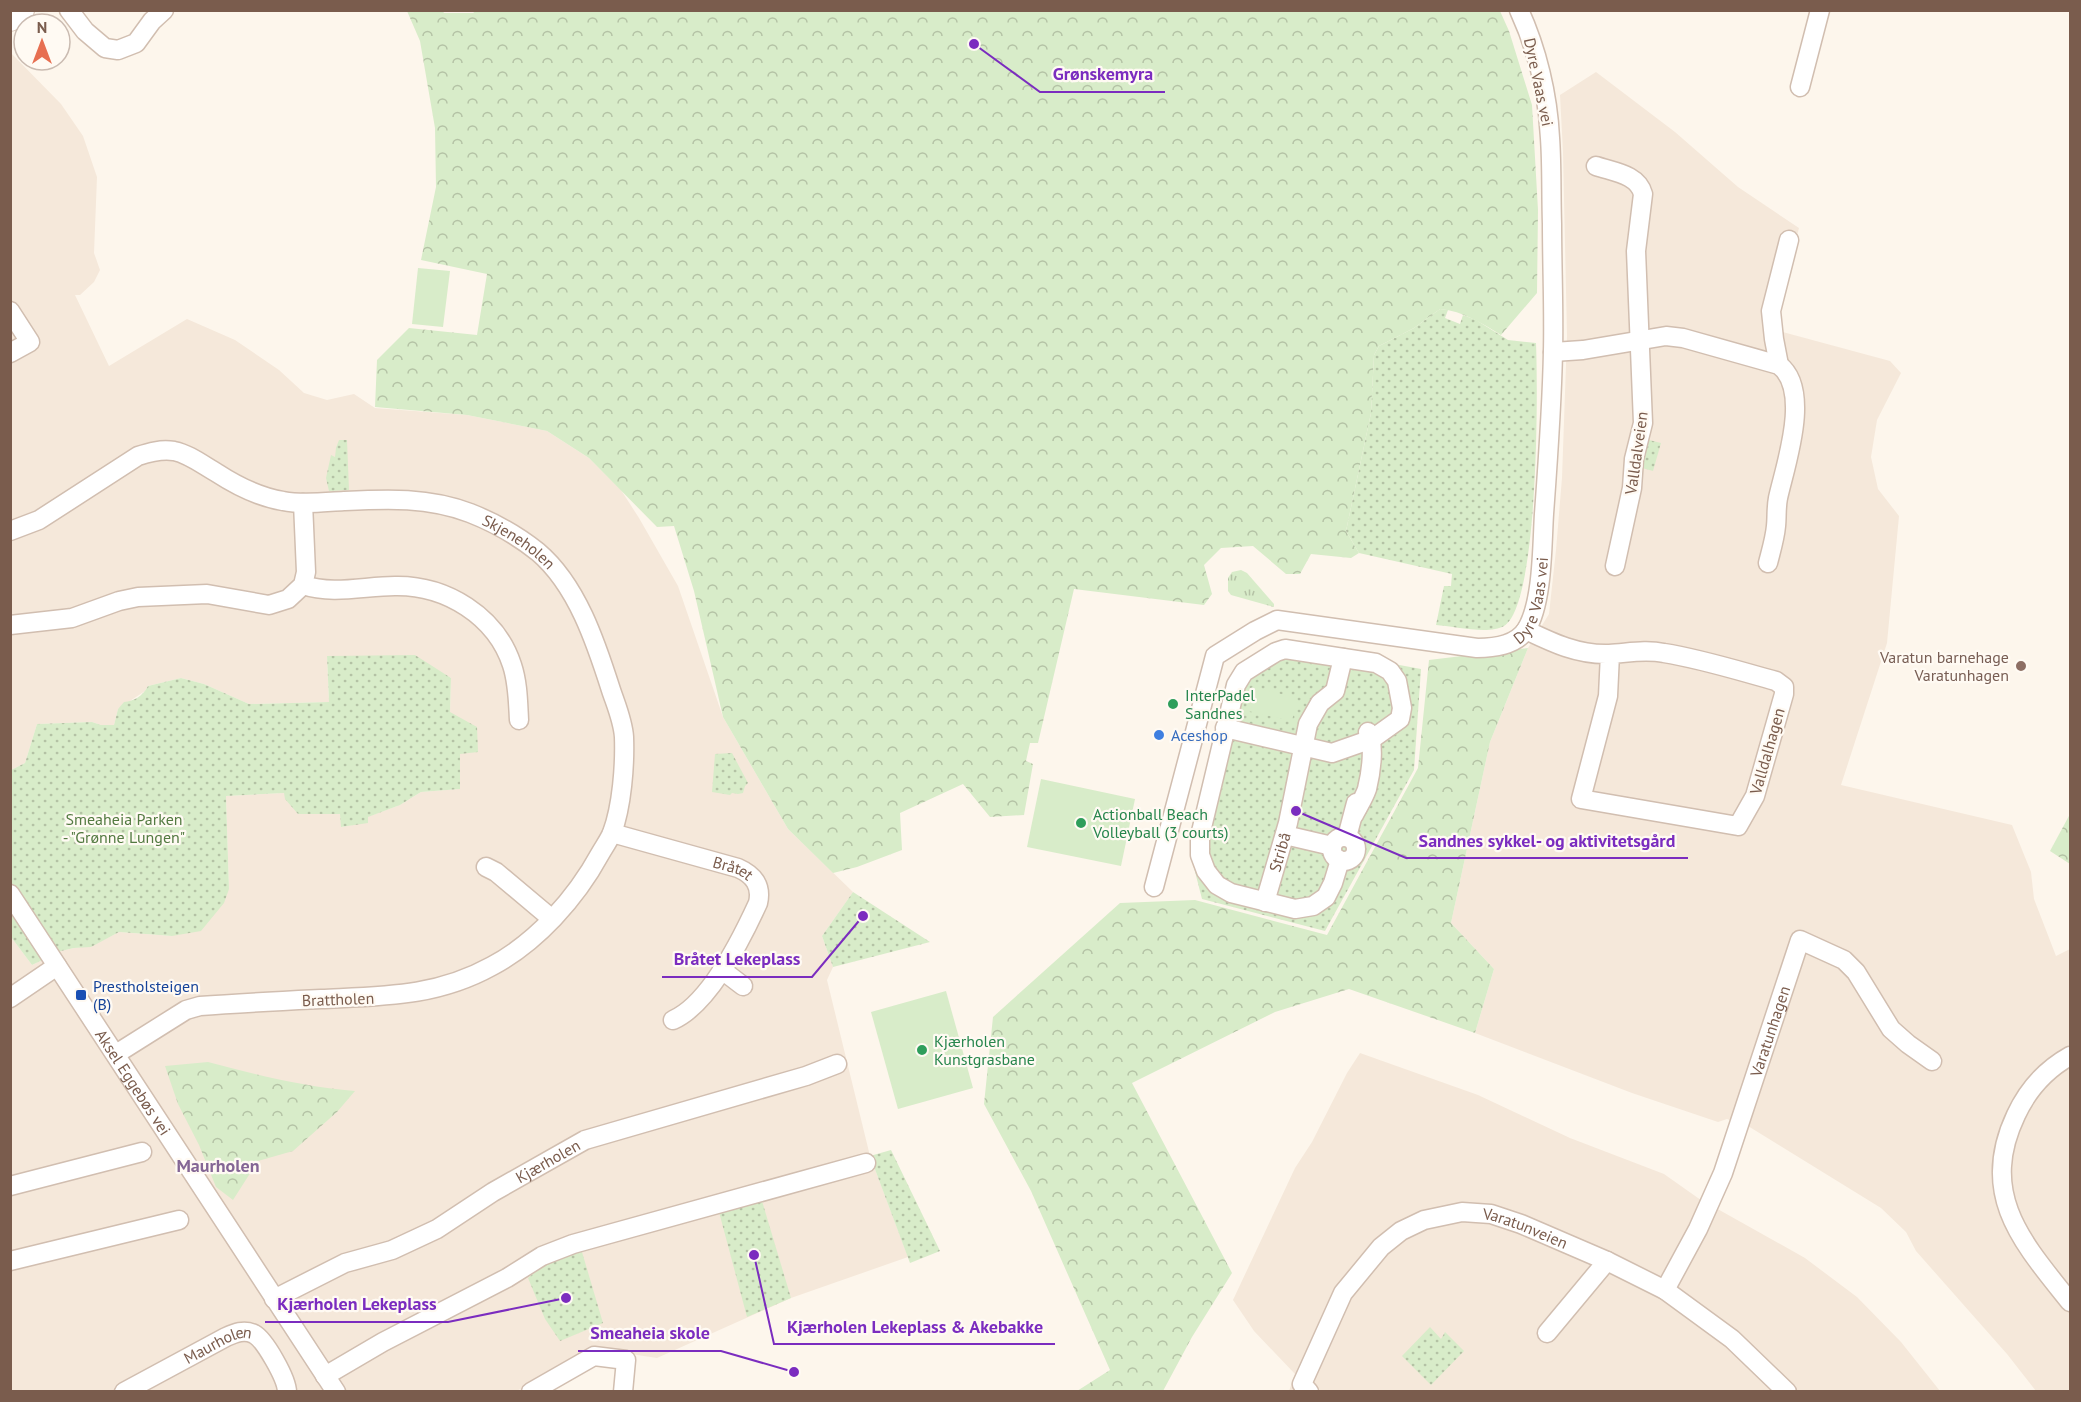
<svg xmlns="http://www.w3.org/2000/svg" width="2081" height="1402" font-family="'PT Sans',sans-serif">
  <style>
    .residential { fill: #f5e8da }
    .grass { fill: url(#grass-tufts) }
    .forest { fill: url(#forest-crowns) }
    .park { fill: url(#park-dots) }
    .pitch { fill: #d8ecc9 }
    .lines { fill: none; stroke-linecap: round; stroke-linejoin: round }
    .minor-casing { stroke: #d1beb0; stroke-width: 21 }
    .secondary-casing { stroke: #d6c0b0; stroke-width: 28 }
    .minor { stroke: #fff; stroke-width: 18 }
    .secondary { stroke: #fff; stroke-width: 26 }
    .education-dot { fill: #8d6e63; stroke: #fffaf3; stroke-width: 2 }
    .leisure-dot { fill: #2e9e5b; stroke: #fffaf3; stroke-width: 2 }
    .shop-dot { fill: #3f7fe0; stroke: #fffaf3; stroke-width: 2 }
    .transit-dot { fill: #1a4fb4; stroke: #fffaf3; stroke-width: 2 }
    .labels { text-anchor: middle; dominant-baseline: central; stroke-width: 4.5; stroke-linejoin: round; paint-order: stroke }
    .street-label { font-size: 16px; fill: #7a5c4d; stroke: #fffaf3 }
    .education-label { font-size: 16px; fill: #785e54; stroke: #fffaf3; text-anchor: end }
    .leisure-label { font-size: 16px; fill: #27864d; stroke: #fffaf3; text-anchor: start }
    .shop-label { font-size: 16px; fill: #366cbe; stroke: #fffaf3; text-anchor: start }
    .park-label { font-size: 16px; fill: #537a41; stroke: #fffaf3 }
    .transit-label { font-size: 16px; fill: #164399; stroke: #fffaf3; text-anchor: start }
    .neighbourhood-label { font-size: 18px; font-weight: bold; fill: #846695; stroke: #fffaf3 }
    .leader { fill: none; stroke: #7b2cbf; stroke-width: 2 }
    .callout-dot { fill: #7b2cbf; stroke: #fffaf3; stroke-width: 2 }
    .callout-label { font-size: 18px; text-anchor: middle; font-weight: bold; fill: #7b2cbf; stroke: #fffaf3; stroke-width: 4.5; stroke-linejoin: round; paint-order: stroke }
  </style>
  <defs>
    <pattern id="grass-tufts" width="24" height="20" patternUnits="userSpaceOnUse" patternTransform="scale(1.5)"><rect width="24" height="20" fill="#d8ecc9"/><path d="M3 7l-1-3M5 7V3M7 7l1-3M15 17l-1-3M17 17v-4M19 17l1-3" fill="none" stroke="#b4c2a5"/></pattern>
    <pattern id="forest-crowns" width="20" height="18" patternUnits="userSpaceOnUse" patternTransform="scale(1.5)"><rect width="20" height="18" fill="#d8ecc9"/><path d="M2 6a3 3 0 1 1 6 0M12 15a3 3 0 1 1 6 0" fill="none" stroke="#b4c2a5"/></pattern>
    <pattern id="park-dots" width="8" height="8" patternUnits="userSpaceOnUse" patternTransform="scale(1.5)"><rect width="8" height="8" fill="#d8ecc9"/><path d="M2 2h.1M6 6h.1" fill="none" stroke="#b4c2a5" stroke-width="1.8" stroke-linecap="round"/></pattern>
  </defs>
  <rect width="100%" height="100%" fill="#fdf6ec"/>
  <!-- residential -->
  <g class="residential">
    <polygon points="11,53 61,104 83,136 97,177 94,253 100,270 94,282 80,295 75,295 109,366 187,319 235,340 279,370 304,393 327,400 354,394 375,408 467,415 547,431 589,458 621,490 639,518 678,586 723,717 788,829 853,892 822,936 833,967 827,980 870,1156 908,1257 791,1298 657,1358 598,1349 546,1378 516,1391 11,1391 11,937 32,965 61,951 74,948 91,946 119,932 172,936 229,889 226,796 284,793 298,814 341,814 342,827 368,822 367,817 400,805 421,792 459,789 460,754 450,712 451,678 438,671 327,657 329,702 249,704 204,684 181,678 148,686 145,691 118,709 114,725 101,725 92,722 37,724 25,763 11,770"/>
    <polygon points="1596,72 1675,132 1738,187 1799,228 1777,313 1779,331 1890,361 1901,373 1877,420 1871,457 1878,489 1899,516 1887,643 1841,785 2012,825 2031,872 2034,899 2056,956 2070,949 2070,1391 2036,1391 2007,1354 1916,1251 1906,1232 1881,1208 1748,1126 1727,1119 1718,1122 1632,1093 1475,1033 1494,969 1451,923 1490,742 1528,648 1549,614 1556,550 1562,478 1567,336 1563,152 1560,95"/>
    <polygon points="1360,1053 1478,1095 1570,1138 1664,1174 1698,1198 1805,1258 1857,1297 1901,1342 1940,1391 1289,1391 1295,1374 1254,1331 1233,1300 1295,1168 1312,1142 1347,1073"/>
  </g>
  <!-- grass -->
  <polygon class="grass" points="1241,570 1247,573 1274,604 1274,607 1231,595 1228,591 1228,578 1232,572"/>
  <!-- forest -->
  <g class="forest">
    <path d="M442 10 444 13H473L477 10 1500 11 1509 31 1532 105 1538 210 1537 293 1501 335C1483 324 1463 311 1440 309L1414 328 1379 346 1374 355 1371 413 1346 531 1359 553 1351 558 1311 554 1300 574H1286L1253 546 1221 548 1204 565 1212 594 1204 605 1074 589 1038 743H1030L1026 761 1033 764 1024 815 990 817 963 784 900 813 902 850 857 867 833 873 788 829 723 717 694 591 674 526 657 527 589 458 547 431 467 415 375 407 377 360 409 328 477 335 487 274 421 260 436 187 435 128 420 41 407 11Z"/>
    <polygon points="1528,648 1490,742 1451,923 1494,969 1475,1033 1349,989 1275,1012 1132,1083 1232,1273 1192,1337 1163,1391 1077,1391 1110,1370 1031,1191 984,1104 993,1017 1120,903 1195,900 1327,935 1418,768 1429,660"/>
    <polygon points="2070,814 2070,864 2050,851"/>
    <path d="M208 1062C257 1075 305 1087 355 1091L337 1112 293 1151 258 1161 233 1200 216 1187 199 1145 178 1104 165 1066Z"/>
  </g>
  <!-- park -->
  <g class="park">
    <path d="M1440 309 1448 310 1445 318 1460 324 1463 315 1476 320 1508 340 1536 343C1538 387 1539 605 1504 626 1489 635 1452 626 1436 625L1444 586H1451L1452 574 1359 553 1346 531 1371 413 1374 355 1379 346 1414 328Z"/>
    <polygon points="339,440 347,440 349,490 329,491 326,478 331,455 335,457 336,448"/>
    <polygon points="1649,440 1661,443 1653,471 1642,468 1640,464 1646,443"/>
    <polygon points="1286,644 1421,669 1414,770 1325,931 1202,899 1190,852 1233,672"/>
    <path d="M415 655 451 678 450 712 477 727 478 752 460 754V789L421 792 400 805 368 817V823L341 827 340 814H298L285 799 284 793 226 796 229 889 224 903 201 931 172 936 119 932 91 947 74 948 61 951 32 965 11 937V770L25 763 37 724 92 722 101 725H114L118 709 124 702C134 701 143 696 148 686L181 678 204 684 249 704 329 702 327 656Z"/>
    <polygon points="732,753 748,783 745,786 743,793 738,794 732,793 730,795 712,792 715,754"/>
    <polygon points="853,892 930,942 833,967 822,936"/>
    <polygon points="891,1150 940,1251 910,1263 870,1156"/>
    <polygon points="762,1201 791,1298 747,1317 719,1212"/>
    <polygon points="582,1252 603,1323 560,1341 545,1319 528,1278 549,1261"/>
    <polygon points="1430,1327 1441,1339 1445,1332 1464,1351 1431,1385 1402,1356"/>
  </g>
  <!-- pitch -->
  <g class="pitch">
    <polygon points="418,268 450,271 443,327 412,324"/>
    <polygon points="1253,687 1297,698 1292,721 1248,711"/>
    <polygon points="1041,779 1135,799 1121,866 1027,847"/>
    <polygon points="946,991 973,1088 898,1109 871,1012"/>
  </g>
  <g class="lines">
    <defs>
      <g id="minor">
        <polyline points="69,10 85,31 105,48 118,50 136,43 152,21 164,10"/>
        <polyline points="1800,87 1820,10"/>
        <path d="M1596 166C1613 172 1638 174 1643 194L1636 251 1643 423 1634 459 1632 488 1615 566"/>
        <polyline points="10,311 30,342 10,353"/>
        <path d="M1553 352 1583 350 1666 336 1683 338 1779 365C1812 390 1785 466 1778 498 1776 508 1777 517 1776 526 1775 538 1771 551 1768 563"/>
        <polyline points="1779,365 1774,339 1771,311 1789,240"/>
        <path id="s1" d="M10 531 39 520 138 456C150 452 161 449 174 451 189 454 203 465 217 473 237 486 259 497 283 501 303 505 324 502 344 501 387 499 428 497 470 513 493 522 518 536 538 552 577 585 596 643 611 690 616 705 623 721 624 737 625 765 622 806 612 833 609 840 604 847 600 854 576 898 537 942 492 966 436 997 383 996 321 999 281 1001 240 1003 200 1006L186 1010 116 1054"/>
        <path d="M303 585C333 595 365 586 395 586 446 585 496 616 512 665 518 683 518 702 519 720"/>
        <polyline points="10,625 72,618 119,601 138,597 207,594 269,605 288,599 303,585 306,572 303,503"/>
        <path d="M1526 630C1553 643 1578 655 1609 654 1628 653 1645 649 1664 653 1702 659 1739 671 1776 681L1784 687V694L1755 796 1738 826 1581 799 1608 696 1610 654"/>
        <polyline points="1225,728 1332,753 1372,739 1400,719 1402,708 1397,681 1390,671 1376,663 1285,649 1276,652 1244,672 1236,685 1200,836 1200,855 1206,871 1217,885 1231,893 1295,909 1313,906 1326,897 1333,883 1340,860"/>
        <path d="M1354 815C1358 807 1364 798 1367 789 1371 773 1375 745 1368 732"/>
        <path id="s2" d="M612 833 738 868C754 875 762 886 758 903 742 938 709 1004 673 1020"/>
        <polyline points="1285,835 1332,846"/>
        <polyline points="1347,837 1356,803"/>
        <circle cx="1344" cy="849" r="12"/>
        <polyline points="486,867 496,872 552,919"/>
        <path id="s3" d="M1154 887 1215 656 1255 631 1277 620 1477 648C1494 648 1516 645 1526 630 1543 603 1542 545 1544 514 1548 460 1552 405 1553 351 1554 309 1552 266 1552 224 1551 195 1552 166 1550 138 1548 95 1537 49 1519 10"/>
        <path id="s4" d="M10 894 336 1392"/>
        <path id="s5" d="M1265 902 1288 823 1308 724 1320 703 1335 691 1343 658"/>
        <polyline points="722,970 743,986"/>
        <polyline points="10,998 57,966"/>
        <path d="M2070 1056C2045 1070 2028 1089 2016 1115 1978 1195 2023 1243 2070 1302"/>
        <polyline points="10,1186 142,1152"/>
        <polyline points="10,1261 179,1220"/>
        <path id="s6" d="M1665 1290 1698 1229 1723 1173 1800 940 1844 960 1856 972 1891 1029 1908 1044 1932 1061"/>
        <path id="s7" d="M274 1299 345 1263 392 1250 437 1229 493 1192 585 1140 806 1076 837 1064"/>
        <polyline points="1547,1333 1607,1261"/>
        <polyline points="325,1376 383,1342 507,1278 542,1256 573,1244 866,1163"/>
        <path id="s8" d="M124 1392 226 1337C235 1333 244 1329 254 1334 265 1340 287 1379 287 1392"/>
        <polyline points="531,1392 594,1356 626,1360 623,1392"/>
        <path id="s9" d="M1309 1392 1302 1384 1343 1293 1381 1247 1401 1231 1424 1220 1462 1212 1491 1214 1521 1224 1607 1261 1665 1290 1732 1339 1787 1392"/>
      </g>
      <polyline id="secondary" points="10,18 21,10"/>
    </defs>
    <!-- minor casing -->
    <use href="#minor" class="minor-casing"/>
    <!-- secondary casing -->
    <use href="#secondary" class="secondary-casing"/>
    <!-- minor -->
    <use href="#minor" class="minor"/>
    <!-- secondary -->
    <use href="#secondary" class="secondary"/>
  </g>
  <!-- markers -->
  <circle class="education-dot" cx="2021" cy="666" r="6"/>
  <g class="leisure-dot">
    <circle cx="1173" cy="704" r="6"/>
    <circle cx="1081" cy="823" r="6"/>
    <circle cx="922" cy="1050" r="6"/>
  </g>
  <circle class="shop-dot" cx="1159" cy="735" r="6"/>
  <rect class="transit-dot" x="75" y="989" width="12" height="12" rx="3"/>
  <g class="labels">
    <!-- street labels -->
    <g class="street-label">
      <text transform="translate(1539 82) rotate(78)">Dyre Vaas vei</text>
      <text transform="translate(1636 453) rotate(-82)">Valldalveien</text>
      <text stroke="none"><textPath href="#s1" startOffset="552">Skjeneholen</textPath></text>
      <text stroke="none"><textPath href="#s3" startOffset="597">Dyre Vaas vei</textPath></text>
      <text transform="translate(1767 751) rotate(-74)">Valldalhagen</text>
      <text stroke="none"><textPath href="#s5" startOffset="52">Stribå</textPath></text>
      <text stroke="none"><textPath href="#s2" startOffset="126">Bråtet</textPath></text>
      <text transform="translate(338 999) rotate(-2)">Brattholen</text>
      <text stroke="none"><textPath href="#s6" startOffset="280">Varatunhagen</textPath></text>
      <text stroke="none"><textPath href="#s4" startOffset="225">Aksel Eggebøs vei</textPath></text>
      <text stroke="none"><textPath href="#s7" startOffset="308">Kjærholen</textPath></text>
      <text stroke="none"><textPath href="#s9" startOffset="326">Varatunveien</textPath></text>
      <text stroke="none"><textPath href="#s8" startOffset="106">Maurholen</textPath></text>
    </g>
    <!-- education labels -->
    <g class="education-label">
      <text x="2009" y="657">Varatun barnehage<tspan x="2009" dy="18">Varatunhagen</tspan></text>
    </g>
    <!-- leisure labels -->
    <g class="leisure-label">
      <text x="1185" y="695">InterPadel<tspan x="1185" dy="18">Sandnes</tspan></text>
      <text x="1093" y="814">Actionball Beach<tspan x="1093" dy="18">Volleyball (3 courts)</tspan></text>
      <text x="934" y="1041">Kjærholen<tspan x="934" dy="18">Kunstgrasbane</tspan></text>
    </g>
    <!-- shop labels -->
    <g class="shop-label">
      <text x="1171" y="735">Aceshop</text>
    </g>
    <!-- park labels -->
    <g class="park-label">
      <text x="124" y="819">Smeaheia Parken<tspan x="124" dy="18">- "Grønne Lungen"</tspan></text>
    </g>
    <!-- transit labels -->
    <g class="transit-label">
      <text x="93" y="986">Prestholsteigen<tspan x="93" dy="18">(B)</tspan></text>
    </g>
    <!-- neighbourhood labels -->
    <g class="neighbourhood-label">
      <text x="218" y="1165">Maurholen</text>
    </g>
  </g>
  <!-- callouts -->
  <path class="leader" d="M974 44L1040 92H1165M1296 811L1406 858H1688M863 916L812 977H662M566 1298L448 1322H265M754 1255L774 1344H1055M794 1372L721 1351H578"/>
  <g class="callout-dot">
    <circle cx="974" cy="44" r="6"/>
    <circle cx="1296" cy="811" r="6"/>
    <circle cx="863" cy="916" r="6"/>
    <circle cx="566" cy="1298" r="6"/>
    <circle cx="754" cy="1255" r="6"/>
    <circle cx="794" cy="1372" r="6"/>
  </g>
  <g class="callout-label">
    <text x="1103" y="80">Grønskemyra</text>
    <text x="1547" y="847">Sandnes sykkel- og aktivitetsgård</text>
    <text x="737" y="965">Bråtet Lekeplass</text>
    <text x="357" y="1310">Kjærholen Lekeplass</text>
    <text x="915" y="1333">Kjærholen Lekeplass &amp; Akebakke</text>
    <text x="650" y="1339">Smeaheia skole</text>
  </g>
  <!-- border -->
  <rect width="2081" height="1402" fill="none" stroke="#7a5c4d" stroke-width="24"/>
  <!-- north arrow -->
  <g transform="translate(42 42)"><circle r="28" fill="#fffaf3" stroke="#cabbb1" stroke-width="1.5"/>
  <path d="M0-4.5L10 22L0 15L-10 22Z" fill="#e76f51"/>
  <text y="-9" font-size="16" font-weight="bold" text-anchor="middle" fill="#7a5c4d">N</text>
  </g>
</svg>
